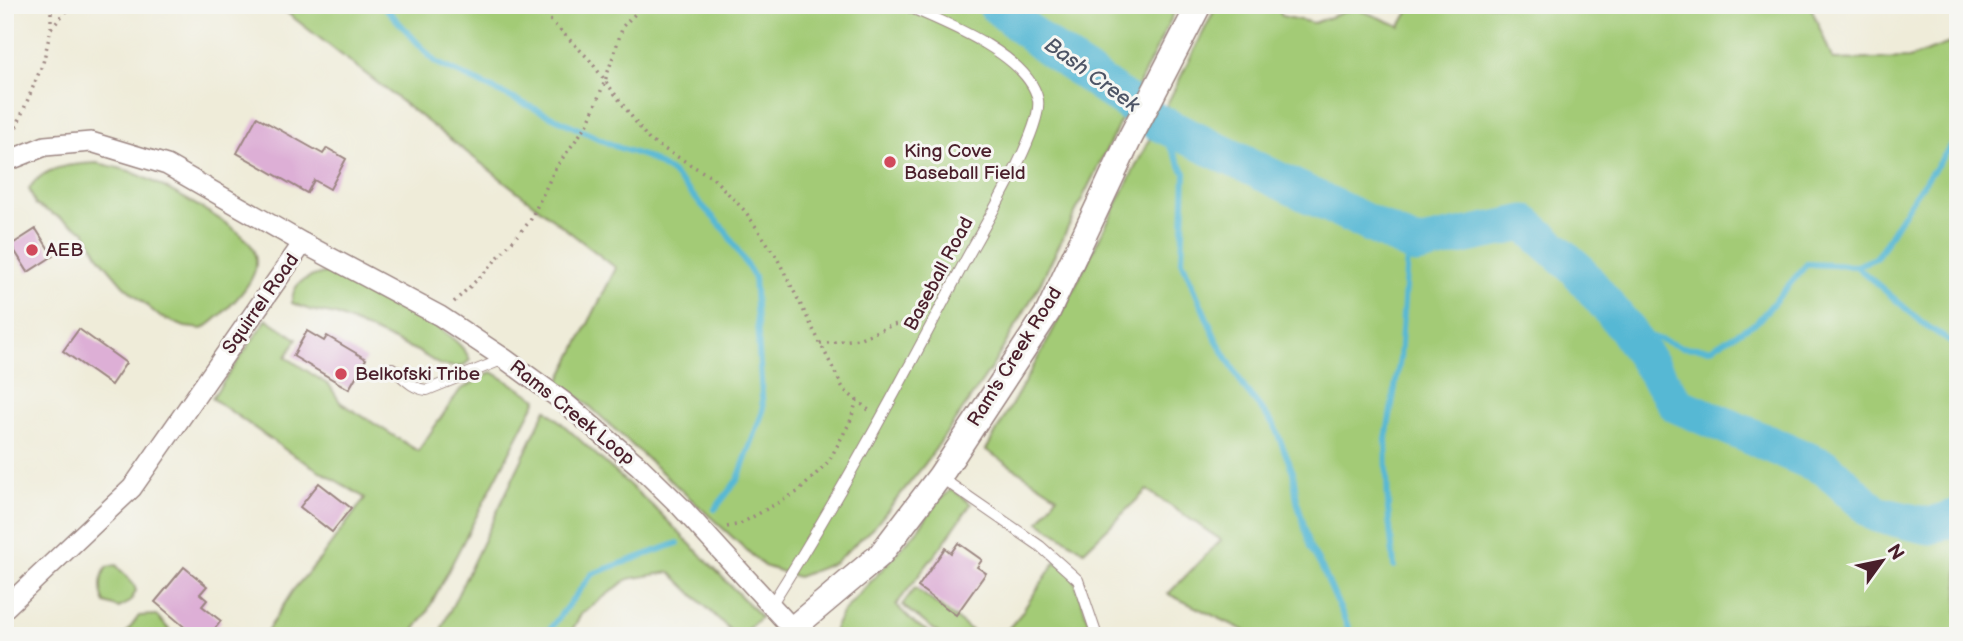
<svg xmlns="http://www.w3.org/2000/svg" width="1963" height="641" font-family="'Balsamiq Sans',sans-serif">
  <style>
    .green { fill: #a3cb76; stroke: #767550; stroke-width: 2 }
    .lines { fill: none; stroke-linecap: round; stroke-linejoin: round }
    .stream { stroke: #56b8d4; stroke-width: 6 }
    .river { stroke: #56b8d4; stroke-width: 37 }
    .building { fill: #ddafd6 }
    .service-casing { stroke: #9c8682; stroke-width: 12 }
    .minor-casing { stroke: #9c8682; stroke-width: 22 }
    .tertiary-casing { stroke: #9c8682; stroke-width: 27 }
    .path { stroke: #9c8682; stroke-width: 3.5; stroke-dasharray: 2 5; stroke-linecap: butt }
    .service { stroke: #fff; stroke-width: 10 }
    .minor { stroke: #fff; stroke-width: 19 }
    .tertiary { stroke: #fff; stroke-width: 24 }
    .poi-dot { fill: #d1495b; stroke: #f6f6f2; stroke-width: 2.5 }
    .labels { text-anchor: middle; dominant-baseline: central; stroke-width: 6; stroke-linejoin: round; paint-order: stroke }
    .poi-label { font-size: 19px; fill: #4a1f2b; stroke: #f6f6f2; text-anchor: start }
    .street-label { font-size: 19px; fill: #4a1f2b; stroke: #f6f6f2 }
    .water-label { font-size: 21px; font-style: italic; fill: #4e5566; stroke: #f6f6f2 }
  </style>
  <rect width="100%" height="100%" fill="#f6f6f2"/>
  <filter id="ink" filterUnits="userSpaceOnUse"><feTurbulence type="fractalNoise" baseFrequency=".0143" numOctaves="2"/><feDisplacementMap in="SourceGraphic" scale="14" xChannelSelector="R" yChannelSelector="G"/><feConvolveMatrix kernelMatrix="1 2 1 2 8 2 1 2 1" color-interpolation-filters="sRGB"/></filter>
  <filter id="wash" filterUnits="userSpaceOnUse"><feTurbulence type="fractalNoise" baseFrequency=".00686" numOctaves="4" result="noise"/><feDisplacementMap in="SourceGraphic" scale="28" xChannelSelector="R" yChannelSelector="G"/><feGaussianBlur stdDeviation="1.57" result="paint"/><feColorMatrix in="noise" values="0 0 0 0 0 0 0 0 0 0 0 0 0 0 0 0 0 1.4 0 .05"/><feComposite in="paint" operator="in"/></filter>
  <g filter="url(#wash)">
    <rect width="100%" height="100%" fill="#efecd9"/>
    <!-- green -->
    <g class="green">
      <polygon points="277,5 1178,5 1039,286 992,367 925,464 875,526 834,563 798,577 764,566 584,401 558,384 616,268"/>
      <polygon points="1217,5 1276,5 1282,16 1314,23 1355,8 1400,26 1412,5 1810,5 1833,60 1909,58 1958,40 1958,636 1256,636 1168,594 1221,540 1147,490 1084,551 1039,522 1057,496 986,450 1046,344"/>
      <path d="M97 163C109 166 122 168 134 173 158 183 241 226 252 247 254 251 256 259 256 263 256 285 220 317 203 329L185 327 160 317 123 285 100 258 85 231 36 205 29 189C43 166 72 164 97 163Z"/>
      <path d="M331 271C364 288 458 327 470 360L463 366 456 367 440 365 417 351 336 315 310 310 292 303C292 278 311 277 331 271Z"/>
      <polygon points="267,319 297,339 286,357 330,386 340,402 418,451 460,390 492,372 537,399 427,612 410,636 264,636 293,590 320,559 365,498 290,453 212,398"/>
      <polygon points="546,409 658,511 761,617 740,636 736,636 670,572 628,579 581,614 569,636 438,636"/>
      <polygon points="952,489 971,504 940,548 896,605 915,624 936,636 836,636 834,629 842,613 916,532 939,500"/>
      <polygon points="1056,561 1072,573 1089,623 1089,636 1002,636 1020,615"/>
      <path d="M116 565 134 585 136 591 130 602 119 608 105 603C99 590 99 579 107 567Z"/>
      <polygon points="915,588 979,636 942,636 902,605"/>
      <polygon points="156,615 175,636 124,636 139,616"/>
    </g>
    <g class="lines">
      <!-- stream -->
      <g class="stream">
        <polyline points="383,5 435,62 617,147 647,157 672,173 725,230 754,277 763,411 738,479 715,509"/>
        <polyline points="1155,121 1185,173 1182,261 1216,339 1245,389 1274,425 1293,472 1297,501 1310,547 1322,568 1352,636"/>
        <polyline points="1856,266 1924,324 1958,347"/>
        <polyline points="1625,327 1681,347 1710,349 1757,322 1807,264 1856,266 1876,258 1915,195 1958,137"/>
        <polyline points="1394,566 1388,509 1386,439 1400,359 1408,242"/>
        <polyline points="548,636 550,629 592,574 678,543"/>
      </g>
      <!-- river -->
      <polyline class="river" points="996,5 1042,43 1155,121 1416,246 1525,223 1576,268 1625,327 1677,405 1826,468 1876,514 1929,526 1958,517"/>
    </g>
    <g id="blocks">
      <!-- building -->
      <g class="building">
        <polygon points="257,117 323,154 327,148 346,159 330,189 314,180 307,193 237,153"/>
        <polygon points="36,229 53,256 28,272 11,245"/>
        <polygon points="79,329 126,363 111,385 63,351"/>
        <polygon points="307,331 324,341 327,336 366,359 349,389 293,356"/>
        <polygon points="319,483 351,508 332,532 300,507"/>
        <polygon points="958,543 982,560 977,567 986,573 956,615 918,587 945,548 951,553"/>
        <polygon points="184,567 207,586 200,594 207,600 202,606 221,621 209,636 195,636 155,602"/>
      </g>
    </g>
  </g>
  <g filter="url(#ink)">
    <use href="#blocks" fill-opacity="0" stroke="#9c8682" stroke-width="2"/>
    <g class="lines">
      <defs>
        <g id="service">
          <path d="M392 368C403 377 412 389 427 390L504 359"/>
          <polyline points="940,477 1040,546 1078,580 1097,636"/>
          <path d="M771 605C841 495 903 379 964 263 980 233 1043 130 1038 100 1029 55 942 21 904 5"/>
        </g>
        <g id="minor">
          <polyline points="5,162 45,146 91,142 167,165 303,243 440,316 505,359 564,402 638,465 681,507 799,636"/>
          <polyline points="5,608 132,488 303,243"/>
        </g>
        <polyline id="tertiary" points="792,629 880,555 940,476 1048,312 1130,138 1199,5"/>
      </defs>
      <!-- service casing -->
      <use href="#service" class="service-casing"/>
      <!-- minor casing -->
      <use href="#minor" class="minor-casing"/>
      <!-- tertiary casing -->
      <use href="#tertiary" class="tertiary-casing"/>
      <!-- path -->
      <g class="path">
        <polyline points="51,5 51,27"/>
        <polyline points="535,5 589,59 649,140 713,178 745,211 776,256 844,390 870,411"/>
        <polyline points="11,140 43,63 51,29 71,5"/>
        <polyline points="454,302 486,271 530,221 556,167 587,125 605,81 623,26 644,5"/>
        <polyline points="820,344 858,339 893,325 916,320"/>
        <polyline points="727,527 740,524 799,491 829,461 850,422 857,400"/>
      </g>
      <!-- service -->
      <use href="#service" class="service"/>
      <!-- minor -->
      <use href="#minor" class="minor"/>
      <!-- tertiary -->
      <use href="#tertiary" class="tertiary"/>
    </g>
  </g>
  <!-- markers -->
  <g class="poi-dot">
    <circle cx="890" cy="162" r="7"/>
    <circle cx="32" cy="250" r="7"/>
    <circle cx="341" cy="374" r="7"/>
  </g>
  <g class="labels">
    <!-- poi labels -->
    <g class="poi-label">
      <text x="904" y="151">King Cove<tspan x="904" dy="22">Baseball Field</tspan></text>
      <text x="46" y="250">AEB</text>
      <text x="355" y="374">Belkofski Tribe</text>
    </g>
    <!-- street labels -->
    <g class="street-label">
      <text transform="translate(939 274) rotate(-62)">Baseball Road</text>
      <text transform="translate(261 304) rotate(-55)">Squirrel Road</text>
      <text transform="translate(1015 357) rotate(-58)">Ram's Creek Road</text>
      <text transform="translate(572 413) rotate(39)">Rams Creek Loop</text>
    </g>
    <!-- water labels -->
    <g class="water-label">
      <text transform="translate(1092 75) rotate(36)">Bash Creek</text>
    </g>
  </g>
  <!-- margin -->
  <rect width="1963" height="641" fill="none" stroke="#f6f6f2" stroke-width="28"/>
  <!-- north arrow -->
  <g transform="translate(1882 561) rotate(57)" stroke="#f6f6f2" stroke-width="5" paint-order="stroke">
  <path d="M0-5L12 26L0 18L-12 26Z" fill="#4a1f2b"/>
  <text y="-10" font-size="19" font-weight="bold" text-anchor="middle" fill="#4a1f2b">N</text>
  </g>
</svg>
